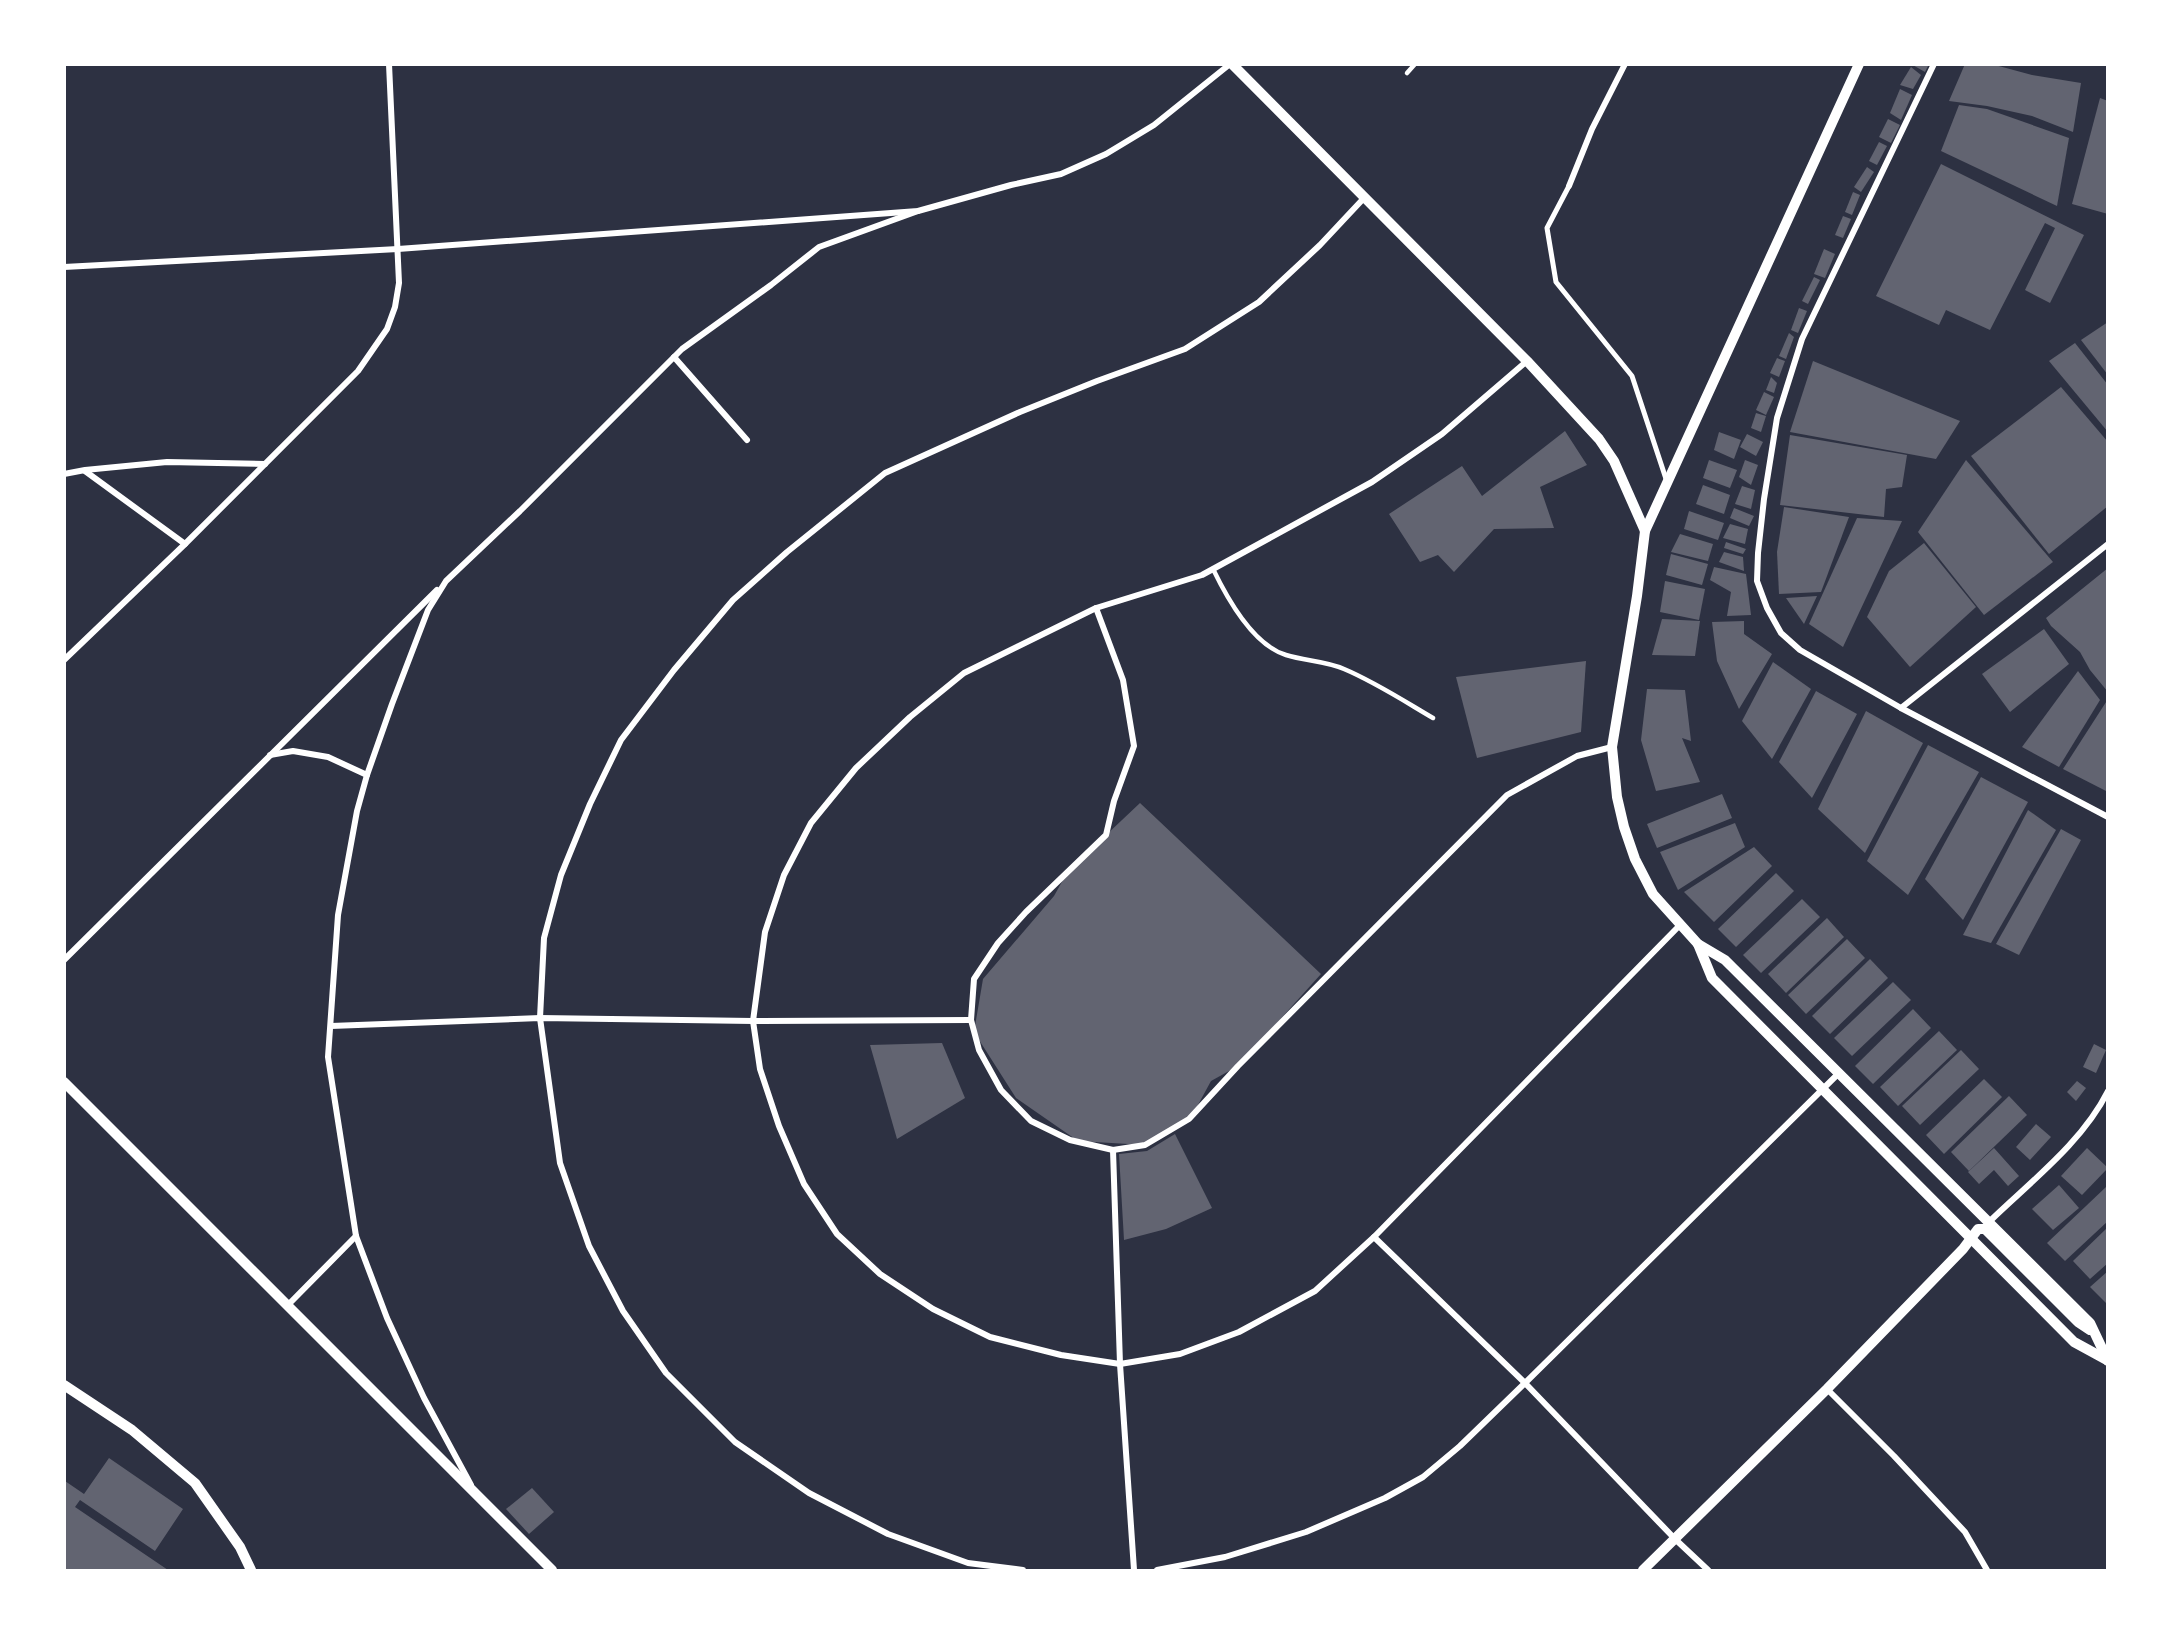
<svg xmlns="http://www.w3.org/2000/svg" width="2172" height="1635" font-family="Helvetica,sans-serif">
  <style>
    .building { fill: #626471 }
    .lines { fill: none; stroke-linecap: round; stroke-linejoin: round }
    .service { stroke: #fff; stroke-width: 4.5 }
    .pedestrian { stroke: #fff; stroke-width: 5 }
    .minor { stroke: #fff; stroke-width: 6 }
    .tertiary { stroke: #fff; stroke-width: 10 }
  </style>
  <rect width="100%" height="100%" fill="#2d3142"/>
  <!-- building -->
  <g class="building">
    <polygon points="1911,64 1929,64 1925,72"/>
    <polygon points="1965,64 1995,65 2032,75 2081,83 2073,132 2032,116 1987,106 1949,101"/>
    <polygon points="1911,67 1921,75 1913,89 1900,85"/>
    <polygon points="1900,89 1912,95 1901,120 1890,113"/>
    <polygon points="2100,98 2108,101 2108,214 2072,204"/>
    <polygon points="1959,105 1987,109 2069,138 2057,206 1941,151"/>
    <polygon points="1888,119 1900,125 1891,143 1879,137"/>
    <polygon points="1879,142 1887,146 1877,165 1869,161"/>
    <polygon points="1941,164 2084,235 2050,303 2025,290 2055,228 2045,223 1990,330 1946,310 1939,325 1876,296"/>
    <polygon points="1867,167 1874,172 1861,192 1854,187"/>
    <polygon points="1853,192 1860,195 1852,215 1845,212"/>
    <polygon points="1843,216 1851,219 1843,238 1835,235"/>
    <polygon points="1824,249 1835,254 1825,278 1814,274"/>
    <polygon points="1814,277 1820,280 1808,304 1802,301"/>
    <polygon points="1799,308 1807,311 1798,333 1791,330"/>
    <polygon points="2108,322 2108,375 2081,340"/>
    <polygon points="1789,333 1794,337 1786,359 1779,356"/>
    <polygon points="2075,343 2108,385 2108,432 2049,361"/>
    <polygon points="1777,358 1785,361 1779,377 1770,373"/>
    <polygon points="1813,361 1960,421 1936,459 1790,432"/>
    <polygon points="1771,377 1777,383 1774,393 1766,390"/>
    <polygon points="2061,387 2108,442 2108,506 2049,554 1971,456"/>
    <polygon points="1764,392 1774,397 1766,415 1756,410"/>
    <polygon points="1756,413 1766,416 1761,432 1751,428"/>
    <polygon points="1565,431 1587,465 1540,487 1554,528 1494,529 1454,572 1438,555 1420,562 1389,514 1462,466 1482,496"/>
    <polygon points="1719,432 1741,440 1734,459 1714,450"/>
    <polygon points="1747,434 1763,442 1756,456 1740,447"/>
    <polygon points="1790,435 1907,455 1902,487 1886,489 1884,517 1780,505"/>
    <polygon points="1709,460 1737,470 1730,488 1703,478"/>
    <polygon points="1745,460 1758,465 1751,485 1739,477"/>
    <polygon points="1966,460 2053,562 1984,615 1918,532"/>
    <polygon points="1703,485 1730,495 1724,514 1696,504"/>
    <polygon points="1742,486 1755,490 1751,509 1735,504"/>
    <polygon points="1784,507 1849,517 1821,592 1779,594 1777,552"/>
    <polygon points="1734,508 1754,516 1749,526 1730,518"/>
    <polygon points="1689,511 1724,523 1718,540 1684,529"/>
    <polygon points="1857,518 1902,521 1843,647 1809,624"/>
    <polygon points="1730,524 1748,529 1745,544 1723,538"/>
    <polygon points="1680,534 1713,544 1708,561 1671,552"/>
    <polygon points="1726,542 1746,549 1743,554 1724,548"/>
    <polygon points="1924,543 1976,607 1910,667 1867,617 1889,571"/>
    <polygon points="1724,552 1743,557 1744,571 1719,562"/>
    <polygon points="1671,554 1708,564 1702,585 1666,575"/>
    <polygon points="1714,567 1746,574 1751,615 1727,616 1731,592 1710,580"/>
    <polygon points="2108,568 2108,692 2090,670 2080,652 2051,626 2046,618"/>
    <polygon points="1665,581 1705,589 1699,620 1660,612"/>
    <polygon points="1817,596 1804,624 1786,598"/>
    <polygon points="1662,619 1700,621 1695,656 1652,655"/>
    <polygon points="1744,621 1744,634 1772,654 1739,709 1717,661 1712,622"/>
    <polygon points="2044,629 2069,664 2010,712 1982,674"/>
    <polygon points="1586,661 1581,732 1477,758 1456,677"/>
    <polygon points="1773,662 1811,689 1772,759 1742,721"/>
    <polygon points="2078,671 2100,700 2059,767 2022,747"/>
    <polygon points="1647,689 1685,690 1691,741 1682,738 1700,782 1656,791 1641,740"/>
    <polygon points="1816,691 1857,714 1812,798 1779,762"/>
    <polygon points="2108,699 2108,792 2063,769"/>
    <polygon points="1866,711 1923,743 1865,853 1818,809"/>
    <polygon points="1928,745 1979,772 1908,895 1867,861"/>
    <polygon points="1981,777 2028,802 1963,920 1925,879"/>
    <polygon points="1722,794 1732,818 1657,848 1647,824"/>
    <polygon points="1140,803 1321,974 1238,1066 1211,1081 1193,1114 1145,1145 1078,1141 1016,1098 974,1032 983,979 1054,896 1068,871"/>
    <polygon points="2028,810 2056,830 1991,943 1963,935"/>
    <polygon points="1735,823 1745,847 1678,890 1660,852"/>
    <polygon points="2061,829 2081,840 2019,955 1996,944"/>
    <polygon points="1754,847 1772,866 1714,922 1684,892"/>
    <polygon points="1776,873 1794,891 1736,947 1718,929"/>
    <polygon points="1802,899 1820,917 1761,973 1743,955"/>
    <polygon points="1827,918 1844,937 1786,993 1768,974"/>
    <polygon points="1847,939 1865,958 1806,1014 1788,995"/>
    <polygon points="1870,959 1888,978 1830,1034 1812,1016"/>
    <polygon points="1893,982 1911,1000 1852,1056 1834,1038"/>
    <polygon points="1913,1009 1931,1028 1873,1084 1855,1066"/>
    <polygon points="1939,1031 1957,1050 1898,1106 1880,1087"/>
    <polygon points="942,1043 965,1098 897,1139 870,1045"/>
    <polygon points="2094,1044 2106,1050 2096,1073 2083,1067"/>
    <polygon points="1961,1050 1979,1069 1920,1125 1902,1106"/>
    <polygon points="1984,1079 2002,1097 1944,1154 1926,1135"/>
    <polygon points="2077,1081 2086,1088 2076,1101 2067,1092"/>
    <polygon points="2009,1096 2027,1115 1969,1171 1951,1152"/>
    <polygon points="2036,1124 2051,1137 2030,1160 2016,1147"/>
    <polygon points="1175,1134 1212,1208 1166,1229 1124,1240 1119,1154 1147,1151"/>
    <polygon points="1994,1148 2019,1176 2008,1186 1994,1170 1979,1184 1968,1172"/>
    <polygon points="2087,1148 2108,1168 2082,1195 2061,1176"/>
    <polygon points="2059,1185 2079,1208 2053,1230 2032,1209"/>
    <polygon points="2106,1187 2108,1189 2108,1221 2065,1261 2047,1243"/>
    <polygon points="2108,1227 2108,1263 2090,1279 2073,1261"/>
    <polygon points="2108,1271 2108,1305 2090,1287"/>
    <polygon points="109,1458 183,1509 155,1551 80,1500 75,1507 168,1570 64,1570 64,1483 65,1481 84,1494"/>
    <polygon points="532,1488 554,1512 529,1534 506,1509"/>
  </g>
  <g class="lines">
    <!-- service -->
    <g class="service">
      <polyline points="1407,73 1415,64"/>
      <path d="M1213 569C1227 598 1253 645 1286 655 1305 661 1326 661 1344 669 1375 682 1404 701 1433 718"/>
    </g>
    <!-- pedestrian -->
    <polyline class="pedestrian" points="1569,186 1547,228 1556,282 1632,376 1667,482"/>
    <!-- minor -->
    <g class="minor">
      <polyline points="1934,64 1802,339 1777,418 1764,499 1758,553 1757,581 1767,608 1781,633 1800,650 1901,708 2108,817"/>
      <polyline points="1569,186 1592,129 1625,64"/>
      <polyline points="64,267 398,249 918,211 1011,185 1061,174 1106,154 1154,125 1230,64"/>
      <polyline points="674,357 747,440"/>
      <polyline points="1527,361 1442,434 1372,482 1202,575 1096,608 964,673 910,717 856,768 811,823 784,875 765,932 753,1021 760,1069 779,1126 804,1184 837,1234 880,1274 933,1309 990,1337 1061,1355 1120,1364 1180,1354 1239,1332 1315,1291 1374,1237 1680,925"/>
      <polyline points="85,471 185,544"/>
      <polyline points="64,474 85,470 167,462 265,464"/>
      <polyline points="1096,608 1123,680 1134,746 1114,801 1106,835 1026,912 998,943 974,979 971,1020 979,1050 1001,1090 1031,1121 1070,1140 1113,1150 1145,1145 1189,1119 1238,1066 1507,795 1577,756 1612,747"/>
      <polyline points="64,660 185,544 358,371 387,329 395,307 399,283 389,64"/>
      <polyline points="1901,708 2108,544"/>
      <polyline points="270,755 293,751 328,757 367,775"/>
      <polyline points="64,960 437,590"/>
      <polyline points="331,1026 540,1018 753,1021 971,1020"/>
      <polyline points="1113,1150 1120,1364 1134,1570"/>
      <path d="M1990 1221C2030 1182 2082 1143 2108 1091"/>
      <polyline points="1374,1237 1525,1383 1675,1539 1708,1570"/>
      <polyline points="287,1306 356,1236"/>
      <polyline points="1827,1389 1894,1456 1965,1532 1987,1570"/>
      <polyline points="471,1485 424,1398 387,1318 356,1236 328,1057 338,915 357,811 367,775 392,704 428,610 446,581 520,511 682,349 771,285 819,247 918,211"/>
      <polyline points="1023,1570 968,1563 888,1534 809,1493 735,1442 666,1373 623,1311 589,1246 560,1163 540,1018 544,938 561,875 590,804 621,740 674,670 733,600 787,552 885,473 1020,412 1097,381 1185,349 1259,302 1320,245 1364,198"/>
      <polyline points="1157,1570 1225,1557 1306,1532 1385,1498 1423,1477 1460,1446 1525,1383 1839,1073"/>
    </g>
    <!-- tertiary -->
    <g class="tertiary">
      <polyline points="1232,64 1527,361 1599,439 1614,461 1645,531"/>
      <polyline points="1859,64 1645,531 1637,596 1612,747 1617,797 1624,827 1635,859 1653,894 1698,944 1725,960 2090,1323 2108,1361"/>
      <polyline points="1698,944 1712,978 2074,1342 2107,1360"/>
      <polyline points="64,1082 552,1570"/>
      <polyline points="64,1385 132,1430 195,1483 240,1547 251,1570"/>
      <polyline points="1643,1570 1827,1389 1963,1249 1978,1229 1985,1229 2078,1322 2090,1330"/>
    </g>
  </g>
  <!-- border -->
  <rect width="2172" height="1635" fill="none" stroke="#ffffff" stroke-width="132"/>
</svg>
